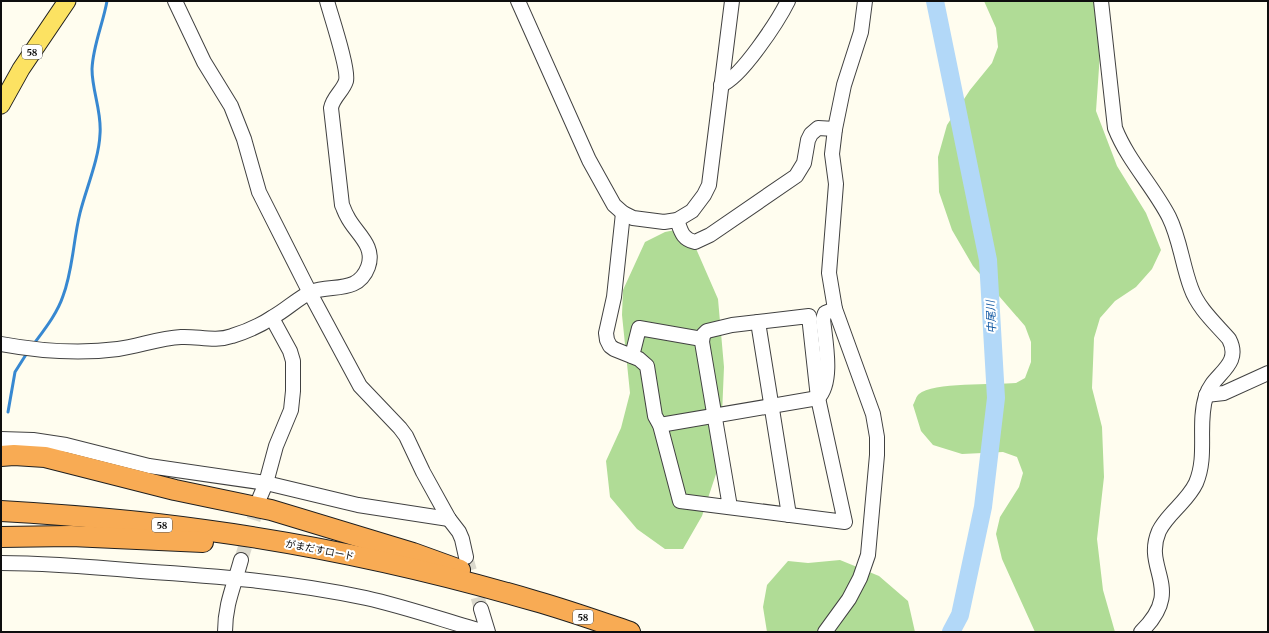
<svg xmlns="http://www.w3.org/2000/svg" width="1269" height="633" font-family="Merriweather,'Noto Sans JP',serif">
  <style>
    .forest { fill: #b0dc96 }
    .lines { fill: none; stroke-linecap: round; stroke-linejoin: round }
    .stream { stroke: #3788d1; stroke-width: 3 }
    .river { stroke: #b2d8f8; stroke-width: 18 }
    .minor-tunnel { stroke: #dbd9cd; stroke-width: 14; stroke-dasharray: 14 7; stroke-linecap: butt }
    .minor-casing { stroke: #414141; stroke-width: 16 }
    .major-casing { stroke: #1f1f1f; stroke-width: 19 }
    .highway-casing { stroke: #1f1f1f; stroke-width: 22 }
    .minor { stroke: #fff; stroke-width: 14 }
    .major { stroke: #fce262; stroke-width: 17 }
    .highway { stroke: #f8ab54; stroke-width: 20 }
    .labels { text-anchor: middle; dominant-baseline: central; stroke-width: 4; stroke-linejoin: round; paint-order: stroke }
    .shield { fill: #fff; stroke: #565656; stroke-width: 1 }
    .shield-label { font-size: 9px; font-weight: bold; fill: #0e0e0e }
    .street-label { font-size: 10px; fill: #0e0e0e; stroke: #fff }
    .water-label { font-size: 11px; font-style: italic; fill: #145aa3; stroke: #fff }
  </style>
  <rect width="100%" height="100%" fill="#fffdef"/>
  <!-- forest -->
  <g class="forest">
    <path d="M984 1H1107L1101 39 1096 111 1117 166 1146 213 1161 250 1152 269 1136 287 1115 301 1100 318 1094 338 1092 388 1102 427 1104 477 1097 539 1103 590 1115 632H1035L1002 559 996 534 1000 517 1019 487 1023 473 1017 457 1003 452 962 454 933 445 921 431 913 405C915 402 916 396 919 394 932 382 995 385 1016 383L1025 378 1031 362V342L1025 326 973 266 952 230 939 192 938 157 947 125 970 90 992 63 998 47 996 28Z"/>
    <polygon points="680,229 694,244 718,299 724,367 720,462 702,516 683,549 665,549 637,529 610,497 606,461 621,428 630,393 622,315 623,290 645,242 665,232"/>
    <polygon points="840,560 879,576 908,601 915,632 767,632 763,607 767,585 788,561 808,563"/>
  </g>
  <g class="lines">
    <!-- stream -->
    <g class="stream">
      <path d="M33 345C44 330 57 314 63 296 73 270 73 241 80 213 86 189 99 159 100 134 102 112 92 91 92 69 93 45 103 24 107 1"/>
      <polyline points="8,412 15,372 27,353"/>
    </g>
    <!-- river -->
    <polyline class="river" points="935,1 988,260 996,398 983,507 960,615 951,632"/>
    <!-- minor-tunnel -->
    <g class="minor-tunnel">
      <polyline points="466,557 481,609"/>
      <polyline points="241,560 260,499"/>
    </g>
    <defs>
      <g id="minor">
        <polyline points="175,1 204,62 231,106 244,139 259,192 310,293 360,386 400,428 406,436 423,472 449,519 459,532 462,539 466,557"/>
        <polyline points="518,1 589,160 614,205 623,213 633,218 664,222 677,220 692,211 704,195 709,185 732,1"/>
        <path d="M1101 1 1115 128C1128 161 1153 186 1169 217 1180 239 1182 264 1191 288 1198 308 1215 323 1229 339 1243 366 1212 374 1206 396 1197 424 1208 455 1196 483 1187 502 1168 513 1159 531 1142 570 1186 588 1141 632"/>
        <path d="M721 85C741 78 778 21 788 1"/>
        <polyline points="623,213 614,297 606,333 607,340 610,346 614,349 639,359 647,366 655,416 660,425 680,501 845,522 818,398 809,316 732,325 707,331 703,335 702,342 730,507"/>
        <path d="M677 220C681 231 682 239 695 242L710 235 796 176 804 163 808 140 811 134 818 128 835 129"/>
        <polyline points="758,322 789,515"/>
        <path d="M1 344C39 351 80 354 118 349 139 346 160 338 181 337 198 336 215 342 232 336 245 332 261 325 273 317 286 310 298 298 311 292 332 284 358 294 368 267 376 245 355 233 347 216 345 213 344 209 342 205L331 108C333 97 343 91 346 81 349 69 331 16 327 1"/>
        <polyline points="632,356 639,328 702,339"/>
        <polyline points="1206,395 1224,393 1268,373"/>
        <path d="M660 425 818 398C834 382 825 340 823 319L825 313 835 309"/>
        <polyline points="1,439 33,440 66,445 149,466 266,483 358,505 449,519"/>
        <polyline points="260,497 266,483 276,446 291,410 293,391 293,361 290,351 272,318"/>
        <path d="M1 563C47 563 94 567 140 571 216 576 292 582 366 598 406 607 446 621 485 632"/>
        <polyline points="481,609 488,632"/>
        <path d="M225 632C225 604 234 586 241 560"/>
        <polyline points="825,632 849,599 860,578 868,555 877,455 877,437 873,414 835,309 829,273 836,184 832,154 835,129 844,85 861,32 865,1"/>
      </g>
      <polyline id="major" points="1,105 21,69 67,1"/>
      <g id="highway">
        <polyline points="1,456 14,455 45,457 175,490 271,510 413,553 460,570"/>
        <path d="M1 511C69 515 136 520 204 530 315 545 426 569 535 601 567 610 598 621 630 632"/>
        <polyline points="1,537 71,536 203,542"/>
      </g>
    </defs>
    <!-- minor casing -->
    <use href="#minor" class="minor-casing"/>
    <!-- major casing -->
    <use href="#major" class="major-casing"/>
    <!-- highway casing -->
    <use href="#highway" class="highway-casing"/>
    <!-- minor -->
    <use href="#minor" class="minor"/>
    <!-- major -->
    <use href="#major" class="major"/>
    <!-- highway -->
    <use href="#highway" class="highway"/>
  </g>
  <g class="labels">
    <!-- shield labels -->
    <g class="shield">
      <rect x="22" y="45" width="20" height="14" rx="3"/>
      <rect x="152" y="518" width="20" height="14" rx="3"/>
      <rect x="573" y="610" width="20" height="14" rx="3"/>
    </g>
    <g class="shield-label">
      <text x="32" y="52">58</text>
      <text x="162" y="525">58</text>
      <text x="583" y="617">58</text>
    </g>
    <!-- street labels -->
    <g class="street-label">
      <text transform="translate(320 550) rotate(11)">がまだすロード</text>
    </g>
    <!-- water labels -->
    <g class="water-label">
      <text transform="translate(991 317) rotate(-93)">中尾川</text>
    </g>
  </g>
  <!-- border -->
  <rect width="1269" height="633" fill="none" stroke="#0e0e0e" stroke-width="4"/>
</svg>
